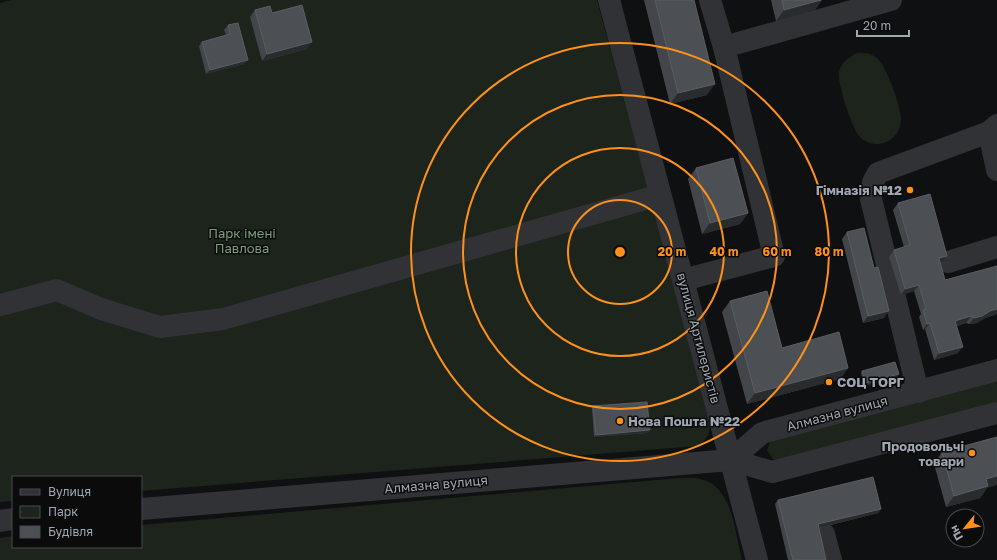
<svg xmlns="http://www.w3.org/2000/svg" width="997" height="560" font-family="'Golos Text',sans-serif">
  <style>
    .green { fill: #1c241c }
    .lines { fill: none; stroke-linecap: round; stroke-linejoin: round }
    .minor { stroke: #303236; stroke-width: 22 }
    .wall { fill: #424549 }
    .shaded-wall { fill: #292c2e }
    .building { fill: #4c5054; stroke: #595e63 }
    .ring { fill: none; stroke: #ff911a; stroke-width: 2 }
    .poi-dot { fill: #ff911a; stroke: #0b0b0c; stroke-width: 1.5 }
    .labels { text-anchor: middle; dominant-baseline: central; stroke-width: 3; stroke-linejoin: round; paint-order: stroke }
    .poi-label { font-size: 13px; font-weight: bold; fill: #9fa8b3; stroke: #0b0b0c; text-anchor: end }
    .park-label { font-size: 13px; fill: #78a074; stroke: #0b0b0c }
    .street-label { font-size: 13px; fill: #9fa8b3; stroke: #0b0b0c }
    .centre { fill: #ff911a; stroke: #0b0b0c; stroke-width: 2 }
    .ring-label { font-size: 12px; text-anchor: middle; font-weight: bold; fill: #ff911a; stroke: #0b0b0c; stroke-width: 3; stroke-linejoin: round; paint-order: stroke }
  </style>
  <rect width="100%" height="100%" fill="#0f1011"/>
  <!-- green -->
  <g class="green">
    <path d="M11 0H597L711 423C710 434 706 441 697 446L141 491V477H13V501L0 502V3Z"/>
    <path d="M857 53C864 52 871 53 877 58 886 65 901 107 901 119 901 130 894 140 884 143 876 146 865 143 859 136 852 128 837 83 839 72 841 63 848 57 857 53Z"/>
    <polygon points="997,379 997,403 776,460 772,458 767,450 771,440"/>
    <path d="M679 478C686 478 694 477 701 479 733 487 735 533 742 560H0V538L13 536V547H141V525Z"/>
  </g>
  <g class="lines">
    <!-- minor -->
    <g class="minor">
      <polyline points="609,0 757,560"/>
      <polyline points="710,0 724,47 891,0"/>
      <polyline points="989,132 997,170"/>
      <polyline points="948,262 997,247"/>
      <polyline points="683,280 774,256 724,47"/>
      <polyline points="0,305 57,290 101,309 160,327 223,319 660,195"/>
      <polyline points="918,392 871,199 873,182 878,173 989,132 997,125"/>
      <polyline points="731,460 762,433 997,370"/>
      <polyline points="141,509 731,460 772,472 997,413"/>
      <polyline points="0,521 13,519"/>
      <polyline points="824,534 831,560"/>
    </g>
  </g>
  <!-- wall -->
  <g class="wall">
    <polygon points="644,0 694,0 707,95 670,104"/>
    <polygon points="771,0 822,0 814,11 776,21"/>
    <polygon points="255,10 272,13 307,49 262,61 250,17"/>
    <polygon points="228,25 244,64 206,74 199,46 202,42 226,35 224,30"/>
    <polygon points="696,168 748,213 740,224 702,234 688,179"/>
    <polygon points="898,203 947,256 943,262 940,263 945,280 997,266 997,314 985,318 977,323 969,324 966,323 957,326 958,353 934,360 925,329 923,330 919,317 921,314 914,291 901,295 889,257 894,250 904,247 893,210"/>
    <polygon points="847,232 884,318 863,323 842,239"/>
    <polygon points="730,301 782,348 848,368 840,379 747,404 722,312"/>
    <polygon points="862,371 897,377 864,386 861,373"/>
    <polygon points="593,406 648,433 594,437 592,409"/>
    <polygon points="942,452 987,488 980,498 946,507 934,464"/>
    <polygon points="778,500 881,509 878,513 819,528 826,560 788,560 775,504"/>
  </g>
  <!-- shaded-wall -->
  <g class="shaded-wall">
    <polygon points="822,0 814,11 776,21 784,10"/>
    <polygon points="312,42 307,49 262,61 267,54"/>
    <polygon points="248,60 244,64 206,74 210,70"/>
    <polygon points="715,84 707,95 670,104 678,93"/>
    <polygon points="748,213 740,224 702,234 710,223"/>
    <polygon points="947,256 943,262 934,265 939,258"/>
    <polygon points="919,285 914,291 901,295 905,289"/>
    <polygon points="997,309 997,314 985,318 977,323 969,324 974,318 990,311"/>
    <polygon points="889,311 884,318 863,323 868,316"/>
    <polygon points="971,316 966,323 951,327 955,321"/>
    <polygon points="930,323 925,329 923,330 927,324"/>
    <polygon points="963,347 958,353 934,360 939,353"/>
    <polygon points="848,368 840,379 747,404 755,393"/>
    <polygon points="899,374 897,377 864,386 866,383"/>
    <polygon points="650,430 648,433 594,437 596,435"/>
    <polygon points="997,476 997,485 987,488 980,498 946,507 954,496 986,479"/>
    <polygon points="881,509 878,513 814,529 818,524"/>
  </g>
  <!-- building -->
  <g class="building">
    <polygon points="655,0 694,0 715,84 678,93"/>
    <polygon points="782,0 821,0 784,10"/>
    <polygon points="302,5 312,42 267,54 255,10 270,6 272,13"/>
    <polygon points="238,23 248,60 210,70 202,42 230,34 228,25"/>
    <polygon points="733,158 748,213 710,223 696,168"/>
    <polygon points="930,194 947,256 939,258 945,280 997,266 997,309 990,311 982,316 974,318 971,316 955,321 963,347 939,353 930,323 927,324 923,310 926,309 919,285 905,289 894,250 910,245 898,203"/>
    <polygon points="864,228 874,268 878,267 889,311 868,316 847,232"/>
    <polygon points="767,291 782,348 839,332 848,368 755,393 730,301"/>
    <polygon points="895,362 899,374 866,383 862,371"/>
    <polygon points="647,402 650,430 596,435 593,406"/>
    <polygon points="997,437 997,476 986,479 988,486 954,496 942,452"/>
    <polygon points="873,477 881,509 818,524 826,560 793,560 778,500"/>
  </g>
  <!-- distance rings -->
  <g class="ring">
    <circle cx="620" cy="252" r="52"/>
    <circle cx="620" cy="252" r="104"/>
    <circle cx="620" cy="252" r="157"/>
    <circle cx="620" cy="252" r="209"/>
  </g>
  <!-- markers -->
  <g class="poi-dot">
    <circle cx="910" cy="190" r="4"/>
    <circle cx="829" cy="382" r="4"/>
    <circle cx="620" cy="421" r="4"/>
    <circle cx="972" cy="453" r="4"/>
  </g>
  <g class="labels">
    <!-- poi labels -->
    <g class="poi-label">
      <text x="902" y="190">Гімназія №12</text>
      <text x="837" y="382" text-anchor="start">СОЦ ТОРГ</text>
      <text x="628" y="421" text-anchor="start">Нова Пошта №22</text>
      <text x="964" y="446">Продовольчі<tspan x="964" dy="15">товари</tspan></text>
    </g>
    <!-- park labels -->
    <g class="park-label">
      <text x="242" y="233">Парк імені<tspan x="242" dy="15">Павлова</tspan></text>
    </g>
    <!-- street labels -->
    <g class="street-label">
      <text transform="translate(699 338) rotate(75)">вулиця Артилеристів</text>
      <text transform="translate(837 413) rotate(-15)">Алмазна вулиця</text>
      <text transform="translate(436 484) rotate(-5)">Алмазна вулиця</text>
    </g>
  </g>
  <circle cx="620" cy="252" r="6" class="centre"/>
  <g class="ring-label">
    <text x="672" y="256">20 m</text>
    <text x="724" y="256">40 m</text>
    <text x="777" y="256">60 m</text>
    <text x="829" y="256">80 m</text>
  </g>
  <!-- legend -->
  <rect x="12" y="476" width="130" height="72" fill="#0b0b0c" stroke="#464a4f"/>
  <rect x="20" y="489" width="20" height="6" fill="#303236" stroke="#464a4f"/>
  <text x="48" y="496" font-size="12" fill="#9fa8b3">Вулиця</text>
  <rect x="20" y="506" width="20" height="12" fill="#1c241c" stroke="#464a4f"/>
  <text x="48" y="516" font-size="12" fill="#9fa8b3">Парк</text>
  <rect x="20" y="526" width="20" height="12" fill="#4c5054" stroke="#464a4f"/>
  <text x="48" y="536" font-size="12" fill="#9fa8b3">Будівля</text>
  <!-- north arrow -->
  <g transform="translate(965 528) rotate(240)"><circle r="19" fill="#0b0b0c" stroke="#464a4f"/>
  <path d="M0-3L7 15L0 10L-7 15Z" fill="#ff911a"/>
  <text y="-6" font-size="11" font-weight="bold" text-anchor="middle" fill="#9fa8b3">Пн</text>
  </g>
  <!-- scale -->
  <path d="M857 30v6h52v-6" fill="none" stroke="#9fa8b3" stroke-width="2"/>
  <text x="863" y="30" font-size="12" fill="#9fa8b3" stroke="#0b0b0c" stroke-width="3" paint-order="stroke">20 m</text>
</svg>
